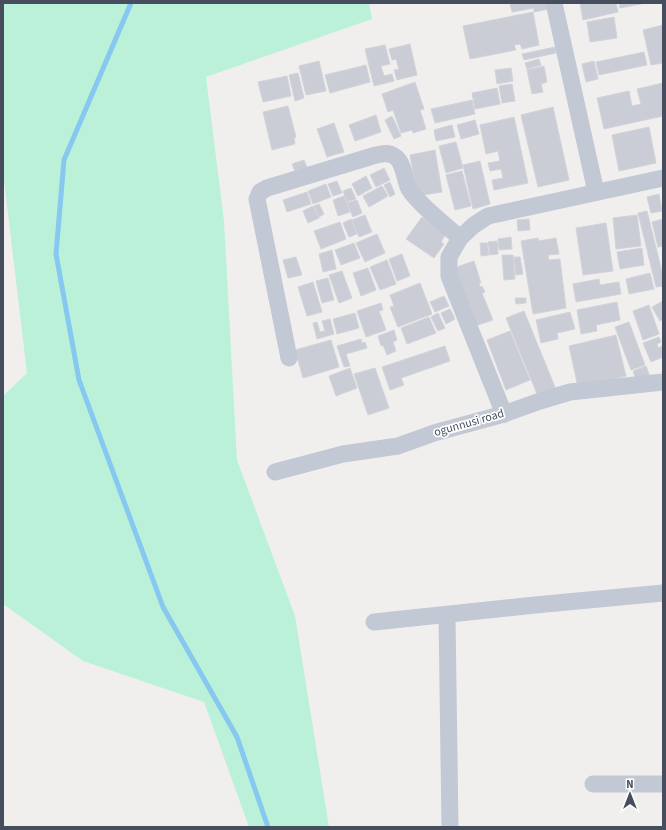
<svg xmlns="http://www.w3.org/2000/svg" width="666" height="830" font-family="'Source Sans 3',sans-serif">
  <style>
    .green { fill: #bbf1d9 }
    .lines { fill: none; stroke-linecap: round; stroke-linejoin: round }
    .stream { stroke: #86c8ef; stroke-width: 5 }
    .building { fill: #cacdd5; stroke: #d2d3db }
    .street { stroke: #c2c8d4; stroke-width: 17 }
    .labels { text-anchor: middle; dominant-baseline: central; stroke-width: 3.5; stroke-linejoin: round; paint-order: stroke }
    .street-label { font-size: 12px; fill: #464e5d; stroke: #fff }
  </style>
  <rect width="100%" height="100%" fill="#f1efee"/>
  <!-- green -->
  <polygon class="green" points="3,3 369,3 372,19 206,77 224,221 237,460 295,616 329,827 249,827 204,702 83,661 3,604 3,396 27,373 3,172"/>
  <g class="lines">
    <!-- stream -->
    <polyline class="stream" points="131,3 64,160 56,254 79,380 163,607 237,737 268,827"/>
  </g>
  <!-- building -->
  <g class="building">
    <polygon points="510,3 547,3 548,9 534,12 534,8 512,12"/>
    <polygon points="580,3 616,3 618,12 583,20"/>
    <polygon points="619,3 646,3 620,8"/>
    <polygon points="533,12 539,45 522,49 520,44 514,45 516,50 470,59 463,26"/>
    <polygon points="614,17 617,38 590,42 587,22"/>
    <polygon points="663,25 663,63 651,65 643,30"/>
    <polygon points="410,44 417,75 397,80 394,70 399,69 396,59 392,60 389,49"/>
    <polygon points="385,45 390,64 381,66 384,76 392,74 394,81 374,86 365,49"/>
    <polygon points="555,47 556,53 524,60 522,54"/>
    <polygon points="644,52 647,65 599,75 596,62"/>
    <polygon points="539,59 541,65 527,69 525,63"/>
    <polygon points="319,61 326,91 306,95 299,66"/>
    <polygon points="594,61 598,79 586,82 582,64"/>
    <polygon points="366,65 370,82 330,93 325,75"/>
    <polygon points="544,66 547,82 541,84 543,92 532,94 527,70"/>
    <polygon points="511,68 513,81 497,84 495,70"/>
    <polygon points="298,73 304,98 295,101 289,75"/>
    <polygon points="287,76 291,96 263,102 258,82"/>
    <polygon points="415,82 424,109 420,110 426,129 413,133 412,130 401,133 393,110 388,112 382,94"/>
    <polygon points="663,83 663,116 604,129 597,98 629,91 632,106 641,104 637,89"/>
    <polygon points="512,84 515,101 502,103 499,86"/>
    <polygon points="497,88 500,104 475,109 472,93"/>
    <polygon points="472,100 475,114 435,123 431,109"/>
    <polygon points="288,106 296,137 294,138 295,144 272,150 263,112"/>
    <polygon points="553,107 569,180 538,187 521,115"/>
    <polygon points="376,115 381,132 355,141 349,125"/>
    <polygon points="392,116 401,136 394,139 385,120"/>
    <polygon points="514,117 528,183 494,190 492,180 503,178 501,169 490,171 488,163 500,161 498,151 486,154 480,125"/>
    <polygon points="475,120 479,134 461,139 457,125"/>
    <polygon points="334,123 344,152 327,157 317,129"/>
    <polygon points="452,125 455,137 436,141 434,130"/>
    <polygon points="649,127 656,163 619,171 612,135"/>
    <polygon points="456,142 463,168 446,173 439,146"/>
    <polygon points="435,150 442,192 417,196 410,155"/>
    <polygon points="304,160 308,170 296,174 292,164"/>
    <polygon points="480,161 490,204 473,209 463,165"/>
    <polygon points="384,168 390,180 376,187 370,175"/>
    <polygon points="462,171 471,206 455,210 446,175"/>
    <polygon points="366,176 372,188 358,196 352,184"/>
    <polygon points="337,181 342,193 333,196 328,184"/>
    <polygon points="390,182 395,194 390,197 384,185"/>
    <polygon points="326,184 331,197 313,204 308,191"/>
    <polygon points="382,186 388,196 369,207 363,196"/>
    <polygon points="351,188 356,199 347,202 343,191"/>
    <polygon points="307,192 311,204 287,212 283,200"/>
    <polygon points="659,194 662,211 651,213 647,197"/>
    <polygon points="344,196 350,212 338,216 333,200"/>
    <polygon points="357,200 362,213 353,217 347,203"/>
    <polygon points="319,204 324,214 319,217 314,206"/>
    <polygon points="313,206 319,218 308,223 303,211"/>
    <polygon points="647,211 663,276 663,286 656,287 638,213"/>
    <polygon points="365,215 372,232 359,237 352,220"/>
    <polygon points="637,215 641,246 616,249 613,218"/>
    <polygon points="422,217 446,234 441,242 444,244 434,258 406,239"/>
    <polygon points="351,219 357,234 349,237 343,223"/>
    <polygon points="529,219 530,230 518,231 517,220"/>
    <polygon points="663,219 663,246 658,247 652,222"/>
    <polygon points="340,222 346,239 321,249 314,231"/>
    <polygon points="606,223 613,271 583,275 576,228"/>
    <polygon points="377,234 385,253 365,262 356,243"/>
    <polygon points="511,237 512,249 499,250 498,239"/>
    <polygon points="538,238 539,241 556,238 559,254 548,255 549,260 560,259 566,308 533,314 521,241"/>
    <polygon points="497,241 498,254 490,255 488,242"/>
    <polygon points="354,243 360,258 341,265 335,250"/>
    <polygon points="480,243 487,243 489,255 481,256"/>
    <polygon points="642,248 644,265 620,269 617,252"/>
    <polygon points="332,250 336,269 323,272 319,254"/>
    <polygon points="402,254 410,276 397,281 389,259"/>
    <polygon points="502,255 513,255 515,279 504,280"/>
    <polygon points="296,257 302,275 288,278 283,260"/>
    <polygon points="514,257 520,257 523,274 516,275"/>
    <polygon points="387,260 396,284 380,290 370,267"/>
    <polygon points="474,261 481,283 479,283 480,287 482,286 485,292 482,293 493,320 475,326 454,268"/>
    <polygon points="368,268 376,290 361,296 353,273"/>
    <polygon points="342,271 352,298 339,303 329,275"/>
    <polygon points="650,273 654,289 629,294 626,279"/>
    <polygon points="328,278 334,300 322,303 316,281"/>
    <polygon points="599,279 600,285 619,282 621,294 576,302 573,284"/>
    <polygon points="313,282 322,312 307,316 298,287"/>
    <polygon points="420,283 432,314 398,327 390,307 394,306 390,295"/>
    <polygon points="444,296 449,306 435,312 430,302"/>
    <polygon points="515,298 526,298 526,303 516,304"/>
    <polygon points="663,301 663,319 660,321 652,307"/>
    <polygon points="617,302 620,320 596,325 597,331 581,334 577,310"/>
    <polygon points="381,303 383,310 379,311 386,330 366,337 357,311"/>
    <polygon points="649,305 659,334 643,340 633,311"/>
    <polygon points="450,309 455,319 446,324 441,313"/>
    <polygon points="524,311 557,392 539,399 506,318"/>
    <polygon points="570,312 575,329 557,333 558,339 541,343 536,320"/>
    <polygon points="355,313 359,328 337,334 333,319"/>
    <polygon points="438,313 445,328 438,331 431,317"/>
    <polygon points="429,317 436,333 407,344 401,328"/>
    <polygon points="330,319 334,334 317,339 313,323 317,322 320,332 325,331 322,321"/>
    <polygon points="629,322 645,365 631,370 615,327"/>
    <polygon points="394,330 397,340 393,342 396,351 387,355 383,345 381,346 378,336"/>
    <polygon points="510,331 530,380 506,390 487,340"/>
    <polygon points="616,335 626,376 578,387 569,346"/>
    <polygon points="659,337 661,342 657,344 658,348 663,346 663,357 651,362 643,343"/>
    <polygon points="361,339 362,343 365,342 367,348 346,354 350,366 344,367 337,346"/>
    <polygon points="331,340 339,367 303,378 295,350"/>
    <polygon points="445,346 450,361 401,378 404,385 390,390 382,367"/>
    <polygon points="646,366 650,377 637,382 633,371"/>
    <polygon points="350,368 357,388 336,396 329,376"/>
    <polygon points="375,368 389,408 368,415 354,374"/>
  </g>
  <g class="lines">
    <!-- street -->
    <g class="street">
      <polyline points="554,3 596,192"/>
      <path d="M289 358 257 199 260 192 267 188 376 155C382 154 388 152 394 156 404 161 404 179 409 189 418 204 446 225 460 238"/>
      <polyline points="504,414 449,276 449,257 460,238 474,225 488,216 663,178"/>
      <polyline points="275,472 343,454 398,446 434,433 504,414 540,401 570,392 663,382"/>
      <polyline points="447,615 450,827"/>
      <polyline points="374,622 535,605 663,593"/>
      <polyline points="593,784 663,784"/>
    </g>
  </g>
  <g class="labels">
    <!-- street labels -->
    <g class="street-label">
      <text transform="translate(469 423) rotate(-16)">ogunnusi road</text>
    </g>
  </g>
  <!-- border -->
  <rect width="666" height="830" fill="none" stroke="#464e5d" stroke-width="8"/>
  <!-- north arrow -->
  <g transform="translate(630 794)" stroke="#ffffff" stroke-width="3" paint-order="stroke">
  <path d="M0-3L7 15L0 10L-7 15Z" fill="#464e5d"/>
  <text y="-6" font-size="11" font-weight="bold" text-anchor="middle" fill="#464e5d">N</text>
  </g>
</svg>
